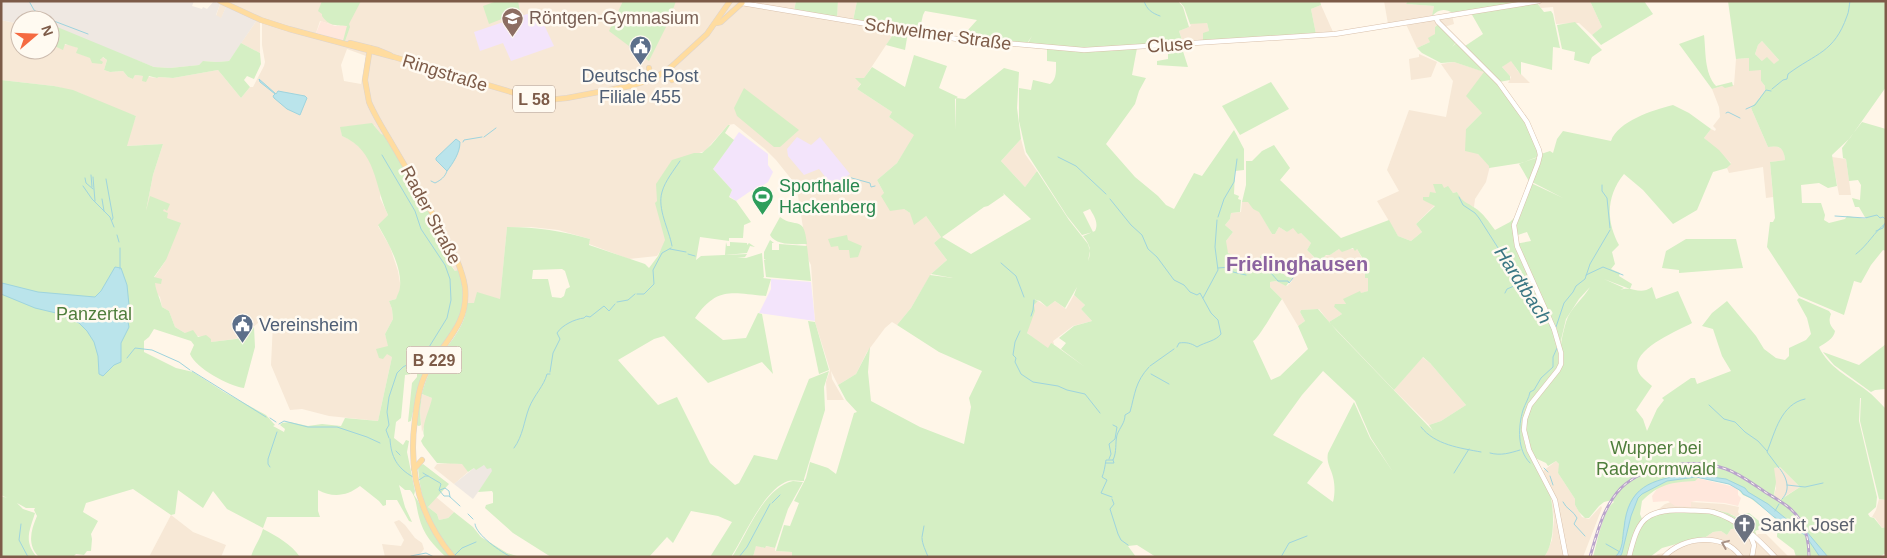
<svg xmlns="http://www.w3.org/2000/svg" width="1887" height="558" font-family="Helvetica,sans-serif">
  <style>
    .residential { fill: #f7e8d6; fill-rule: evenodd }
    .commercial { fill: #ffe7dc }
    .industrial { fill: #efe8e2 }
    .education { fill: #f3e4fb }
    .green { fill: #d5efc4; fill-rule: evenodd }
    .water { fill: #bae4eb; stroke: #9ed4de }
    .lines { fill: none; stroke-linecap: round; stroke-linejoin: round }
    .stream { stroke: #9ed4de; stroke-width: 1 }
    .secondary-casing { stroke: #d9c0ab; stroke-width: 5.5 }
    .primary-casing { stroke: #ddd4cf; stroke-width: 6 }
    .secondary { stroke: #fff; stroke-width: 4.5 }
    .primary { stroke: #ffdc9f; stroke-width: 5 }
    .rail-casing { stroke: #b9a4cb; stroke-width: 3 }
    .rail { stroke: #fffaf1; stroke-width: 1; stroke-dasharray: 4; stroke-linecap: butt }
    .oneway { stroke: #aa9488 }
    .labels { text-anchor: middle; dominant-baseline: central; stroke-width: 5; stroke-linejoin: round; paint-order: stroke }
    .shield { fill: #fffaf1; stroke: #a48b7b; stroke-width: 1 }
    .shield-label { font-size: 16px; font-weight: bold; fill: #7d5b48 }
    .education-label { font-size: 18px; fill: #785e54; stroke: #fffaf1; text-anchor: start }
    .street-label { font-size: 18px; fill: #7d5b48; stroke: #fffaf1 }
    .service-label { font-size: 18px; fill: #4e5e75; stroke: #fffaf1 }
    .leisure-label { font-size: 18px; fill: #27864d; stroke: #fffaf1; text-anchor: start }
    .park-label { font-size: 18px; fill: #4f7e3c; stroke: #fffaf1 }
    .worship-label { font-size: 18px; fill: #5b616d; stroke: #fffaf1; text-anchor: start }
    .water-label { font-size: 19px; font-style: italic; fill: #3a7683; stroke: #fffaf1 }
    .quarter-label { font-size: 20px; font-weight: bold; fill: #8c64a0; stroke: #fffaf1 }
  </style>
  <rect width="100%" height="100%" fill="#fff6e8"/>
  <!-- residential -->
  <g class="residential">
    <path d="M221 1H741L757 4V1H796L794 11 896 30 857 89 892 112 889 117 915 135 897 163 877 180 884 193 898 209H904L910 213 926 216 941 237 934 243 947 260 931 274 911 308 897 325 892 322 885 328 867 352 856 374 838 385 831 371 832 379 844 400H827L826 382 830 370 815 322 811 265 808 259 798 196 792 180 776 160 765 149 734 124 728 125 705 151 696 154 667 240 657 256 629 259 589 244 590 239 558 230 531 227H507L500 300 474 303H467L464 269 456 272 443 254 433 228 381 135 374 125 341 127 342 136 351 140 365 152 375 172 381 190 380 198 388 215 378 226 390 247 398 271 401 289 396 299 389 301 392 309 393 319 385 334 392 357 378 421 329 416 302 409 290 410 271 365 273 323H258L242 337 235 339 211 342V339L185 333 175 327 169 311 162 307 160 297 156 293 154 278 166 260 146 211 153 175 163 144 126 146 136 116 110 107 80 93 54 86 1 80V20L20 24V50H50V44L71 45 78 48 77 53 100 61 102 57 107 60 104 70 110 72 123 71 128 77 133 79 135 75 157 78 159 77 173 78 218 70 241 98 250 87H253L264 66 265 62 262 45V23L258 16 230 3 226 7 221 19 216 16ZM320 21 333 25 347 26 328 37 316 33ZM347 49 366 56 361 84 344 81 341 65Z"/>
    <polygon points="838,1 857,1 853,21 837,18"/>
    <polygon points="1384,1 1408,1 1406,4 1434,6 1432,18 1452,15 1454,24 1444,27 1439,23 1435,27 1435,34 1430,42 1417,48 1405,22 1388,24"/>
    <polygon points="1536,1 1590,1 1602,27 1592,35 1579,23 1556,24 1553,7 1541,8"/>
    <polygon points="1321,5 1333,32 1316,34 1311,9"/>
    <polygon points="257,20 260,22 260,53 241,43"/>
    <polygon points="1194,23 1207,23 1209,31 1203,42 1183,43 1179,31 1191,26 1190,24"/>
    <polygon points="1762,41 1779,60 1774,65 1762,61 1755,54 1758,45"/>
    <polygon points="1419,54 1437,62 1431,77 1411,80 1409,59 1419,57"/>
    <polygon points="1749,58 1750,65 1761,69 1761,81 1765,86 1765,91 1751,108 1768,147 1776,146 1782,149 1784,152 1785,160 1770,162 1773,197 1766,198 1763,167 1729,173 1727,168 1731,163 1704,138 1711,129 1715,131 1716,129 1713,126 1720,117 1719,107 1712,89 1722,86 1725,87 1734,85 1736,59"/>
    <polygon points="1511,60 1517,70 1530,83 1508,83 1511,77 1502,67"/>
    <polygon points="1454,62 1485,72 1482,113 1466,129 1478,154 1490,166 1486,182 1475,199 1474,207 1462,202 1457,192 1453,193 1444,188 1436,190 1436,193 1429,202 1435,205 1416,224 1422,232 1411,241 1398,236 1377,201 1399,191 1387,170 1409,110 1446,117 1453,81 1441,64"/>
    <polygon points="1021,139 1025,154 1037,171 1025,187 1001,161"/>
    <polygon points="1832,157 1846,159 1851,195 1839,195"/>
    <polygon points="1242,202 1249,202 1253,209 1259,211 1272,234 1275,234 1279,227 1287,232 1292,227 1301,233 1311,243 1307,250 1320,264 1324,256 1330,255 1339,249 1357,249 1363,260 1362,268 1368,278 1368,291 1344,299 1346,304 1334,307 1342,314 1329,322 1319,309 1301,310 1300,312 1305,321 1298,326 1282,299 1270,287 1270,282 1276,281 1287,286 1292,281 1267,257 1261,255 1256,266 1241,268 1226,250 1226,241 1233,232 1225,225 1230,219 1231,213 1241,212"/>
    <polygon points="1074,295 1085,305 1081,309 1092,321 1073,326 1053,341 1054,344 1048,349 1032,337 1019,325 1028,315 1026,312 1038,301 1047,307 1055,301 1066,309"/>
    <polygon points="1422,357 1430,363 1466,405 1441,421 1429,425 1394,390"/>
    <polygon points="422,394 432,398 431,409 422,432 420,411"/>
    <polygon points="1556,461 1560,465 1558,473 1575,499 1575,505 1582,517 1589,519 1601,506 1602,508 1583,557 1545,557 1552,540 1554,519 1551,496 1543,471"/>
    <polygon points="450,463 463,464 468,472 454,484 434,468 437,464"/>
    <polygon points="1780,467 1800,487 1779,500 1774,495 1776,488 1771,468"/>
    <polygon points="436,497 454,512 448,518 439,520 437,514 428,507"/>
    <polygon points="1879,499 1886,500 1886,527 1882,528 1875,518 1872,517 1876,510"/>
    <polygon points="1674,501 1724,504 1739,507 1738,512 1745,522 1733,515 1718,510 1654,513 1665,504"/>
    <polygon points="171,515 193,532 226,545 221,557 149,557"/>
    <polygon points="399,520 405,525 415,538 422,543 424,549 420,554 409,557 385,557 382,544 401,546 404,540 394,522"/>
    <polygon points="1731,529 1741,529 1755,537 1758,534 1766,534 1789,557 1653,557 1658,554 1672,552 1684,546 1704,541 1706,537 1713,532 1721,531 1727,535"/>
    <polygon points="756,545 764,548 765,546 775,548 775,551 792,552 792,557 753,557"/>
  </g>
  <!-- commercial -->
  <g class="commercial">
    <polygon points="321,21 335,26 347,26 343,41 316,33"/>
    <polygon points="1697,478 1735,487 1738,490 1738,495 1741,498 1738,506 1725,503 1696,501 1691,502 1691,507 1675,506 1668,501 1653,502 1652,496 1657,489 1663,485 1669,482"/>
  </g>
  <!-- industrial -->
  <g class="industrial">
    <polygon points="1,1 194,1 192,6 202,9 203,7 207,9 214,1 220,4 216,15 221,18 226,7 257,20 229,61 217,62 204,61 199,65 170,68 154,67 53,27 50,24 50,20 20,20 20,24 1,20"/>
    <polygon points="484,465 491,467 493,471 473,499 454,484 474,468"/>
  </g>
  <!-- education -->
  <g class="education">
    <polygon points="536,11 539,14 554,46 511,61 503,43 480,51 474,32"/>
    <polygon points="739,132 768,154 768,165 773,172 768,182 756,190 752,190 736,201 729,196 732,190 713,169"/>
    <polygon points="797,137 811,145 820,137 850,174 836,184 830,183 819,169 804,175 788,156 787,149"/>
    <polygon points="771,279 811,282 815,321 759,313 771,289"/>
  </g>
  <!-- green -->
  <g class="green">
    <path d="M322 1H361L349 24 350 27 345 41H343L347 26C335 25 329 26 322 16V14L318 11Z"/>
    <polygon points="497,1 518,1 520,12 489,24 483,6"/>
    <polygon points="623,1 676,1 668,23 649,61 609,31"/>
    <polygon points="796,1 838,1 837,18 794,11"/>
    <polygon points="857,1 1178,1 1183,7 1189,27 1179,31 1183,43 1095,49 1027,45 1032,36 1026,45 967,39 968,30 977,20 925,11 923,15 919,32 853,21"/>
    <polygon points="1179,1 1320,1 1321,5 1311,9 1316,34 1203,42 1203,33 1209,31 1207,23 1190,24 1184,7"/>
    <path d="M1408 1H1526L1453 13C1445 8 1438 9 1432 16L1434 6 1406 4Z"/>
    <polygon points="1590,1 1644,1 1653,14 1601,45 1592,35 1602,27"/>
    <path d="M1728 1H1886V87L1850 138 1832 155 1837 186 1828 188 1819 183 1801 185 1802 203H1821L1825 215 1824 220 1829 223 1845 219 1847 216 1866 219 1859 207H1855L1852 198 1860 200 1861 185 1858 180 1849 181 1846 159 1843 158 1842 148 1862 122 1886 129V251L1883 250 1871 265 1861 283 1854 281 1844 315 1799 296 1767 247 1770 222H1773L1775 218 1770 162 1785 160C1784 148 1780 145 1768 147L1751 108 1765 91V86L1761 81V70L1749 71V58L1736 59ZM1762 41 1779 60 1774 64 1767 57 1762 61 1755 54 1758 45Z"/>
    <polygon points="1537,3 1544,12 1551,11 1553,14 1560,48 1553,47 1552,70 1521,62 1521,75 1511,61 1502,67 1510,76 1510,80 1499,82 1465,46 1483,34 1471,13"/>
    <polygon points="1575,22 1602,50 1592,57 1589,64 1574,60 1575,52 1562,49 1557,25"/>
    <polygon points="50,24 154,67 170,68 199,65 203,61 217,62 229,61 241,43 260,53 261,64 254,79 247,76 244,80 250,87 241,98 218,70 173,78 159,77 157,78 149,76 146,82 142,81 143,76 135,75 133,79 128,77 123,71 110,72 104,70 107,60 103,57 100,60 103,62 102,64 92,63 90,58 76,53 78,48 65,44 63,50 50,44"/>
    <polygon points="1438,24 1457,41 1452,47 1457,42 1488,71 1524,118 1540,156 1521,163 1539,157 1530,183 1519,164 1521,163 1489,168 1489,166 1478,154 1465,151 1466,129 1482,113 1466,96 1484,72 1454,62 1441,63 1422,53 1417,48 1430,42 1428,38 1435,34 1435,27"/>
    <polygon points="896,30 908,32 905,50 886,45"/>
    <path d="M1704 35C1706 51 1704 73 1716 86L1732 82 1733 86 1725 88 1722 86 1712 89 1679 44Z"/>
    <polygon points="1181,45 1188,67 1157,65 1157,61 1168,59 1168,46"/>
    <path d="M1137 48 1132 75 1146 78 1139 91 1135 104 1106 144 1135 177 1158 196 1166 205 1174 209 1194 173 1202 176 1234 130 1244 149V170L1235 171 1234 194 1239 196 1238 199 1241 200 1240 212 1231 213 1230 219 1225 225 1233 232 1226 241 1228 253 1233 255V258L1241 268H1247V265L1256 266 1261 255 1267 257 1287 277 1291 274 1293 277 1286 286 1276 281 1270 282V287L1282 299C1276 307 1259 338 1253 341L1271 380 1280 376 1308 349 1298 326 1305 321 1300 312 1301 310 1318 309 1337 331 1433 431 1429 425 1441 421 1466 405 1430 363 1423 357 1394 390 1329 322 1342 314 1334 307 1335 304H1346L1343 299 1360 291 1361 293 1368 291V278H1365V272L1361 265 1363 259 1357 249 1355 251 1353 248 1342 252 1339 249 1330 255H1326L1317 264 1314 257 1307 250 1311 243 1301 233 1298 234 1293 228 1287 232 1279 227 1275 234H1272L1259 212 1253 209 1248 202H1242L1246 185V161H1252L1262 151 1274 145 1290 168 1280 180 1341 238 1389 220 1398 236 1411 241 1422 232 1416 224 1435 206 1423 200V197H1429L1430 192 1436 193 1433 184H1442L1444 188 1448 186 1453 193 1457 192C1463 203 1465 201 1475 208 1483 213 1489 222 1495 230L1510 222 1516 216 1513 225 1515 244 1531 241 1527 232 1515 236 1516 222 1531 183 1563 198 1532 182 1541 159V154L1550 151 1553 153 1557 139 1563 131 1611 141C1618 121 1653 110 1673 105L1689 113 1711 129 1704 138 1719 150 1731 164 1727 168 1713 172 1697 210 1673 224 1643 190 1624 174C1606 196 1606 221 1619 245L1612 252 1615 264 1611 269 1620 273 1619 276 1632 284 1630 289 1604 279 1624 288 1620 290C1632 285 1639 296 1652 287L1656 299 1678 291 1692 323C1678 331 1622 352 1641 376 1644 379 1648 383 1652 386L1636 410 1643 419 1647 431 1657 409 1664 400 1662 398 1691 378H1695L1697 384 1731 371 1722 356 1713 329 1702 326 1712 313 1727 301 1756 336 1764 349 1776 358 1785 360 1789 356V348L1806 340 1811 334 1807 318 1797 300 1799 298 1829 311 1831 314C1828 322 1830 325 1835 331 1834 339 1825 343 1819 347 1828 367 1849 377 1866 390 1873 395 1879 402 1886 409V500L1879 499 1860 421 1861 398H1860L1859 421 1877 497 1876 507 1868 514 1870 517 1874 518 1882 528 1886 527V553L1879 557H1796L1794 550 1777 537V526L1774 516 1750 498 1743 495 1736 487 1719 481 1698 478 1695 481C1672 482 1659 484 1642 501L1640 514 1642 519 1637 528 1628 557H1593C1597 543 1603 510 1614 502L1612 500 1604 502 1599 506 1589 518H1585L1579 512 1575 505V499L1558 473 1559 464 1556 461 1548 466 1546 463 1535 458C1522 432 1522 412 1542 390 1548 384 1556 378 1560 370 1565 361 1559 353 1561 344 1562 337 1564 329 1566 322 1570 308 1584 298 1590 287L1579 299 1566 319 1560 344 1549 317 1548 318C1553 330 1560 344 1560 358 1561 381 1519 393 1523 435 1525 454 1539 470 1547 486 1555 502 1556 543 1544 557H1156L1137 545 1128 546 1136 557H792V552L776 551 784 525 790 526 799 503 794 501 806 478 810 462 828 468 836 474 854 413 857 412 846 400 838 385 856 374 870 347 868 372 871 401 920 427 964 444 971 407 969 398 982 371 939 352 897 325 911 308 930 275 953 278 931 274 947 260 934 243 941 237 926 216 914 225 910 213 904 209 890 211 881 196 884 193 877 180 897 163 914 135 889 117 892 112 857 89 861 84 855 78H864L872 67 905 87 914 55 947 66 939 88 958 97 955 99 956 130V98L965 99 1004 68 1019 72 1017 108 1021 139 1001 161 1025 187 1037 171 1069 220 1088 244 1090 251 1088 261C1092 251 1090 244 1083 236L1095 231C1099 223 1094 216 1090 209L1083 212 1093 232 1082 235 1067 216 1026 152 1019 121V88L1031 90 1033 80 1050 84C1057 79 1056 70 1056 62L1047 61V49L1084 51ZM1003 193 1031 219 971 254 942 237 984 207 988 206 1004 195ZM1077 287 1074 295 1085 305 1081 309 1092 321 1074 326 1059 338 1066 343 1061 349 1085 367 1053 344 1051 343 1048 348 1027 333 1035 311 1034 305 1038 301 1033 299 1040 301 1047 307 1055 301 1065 308ZM1322 370 1355 401 1371 438 1393 472 1370 438 1354 402 1328 453C1326 463 1331 468 1333 477 1335 485 1335 494 1333 502L1307 483 1323 462 1273 435 1302 395 1323 371ZM1780 467 1800 487 1780 500 1774 495 1776 482 1774 468Z"/>
    <path d="M1 80 54 86 73 90 136 116 127 146 163 144 153 175 146 211 150 196 170 204 167 211 164 209 163 211 168 213 167 218 181 223 166 260 154 277 162 279 161 284 155 283C156 292 160 298 162 307L169 311 175 327 185 333 193 330 198 337 206 335 211 339V342L236 339 242 337 254 327 255 347 244 388C228 386 196 368 190 354L194 345 191 341 154 329 149 337 144 341V352L176 368 193 372 224 392 266 415 275 425 273 426 284 432 285 429 280 425 282 423 290 422 308 426 322 424 341 426 345 418 378 421 392 357 387 354 383 359 379 358 376 349 388 346 385 334 393 319 392 309 389 301 396 299C397 295 400 291 400 287 402 266 388 243 378 225L388 215C374 185 377 151 342 136L340 127 372 123 381 134 386 136 436 221C430 238 446 258 455 271L459 270 464 294 460 318 419 384 411 421 408 422 412 383 417 377V373L405 375 401 418 396 422 394 438 403 445 406 440 409 441 407 452 415 491 414 495 418 501 434 534 451 557H446C433 545 423 534 419 517 416 507 417 498 410 490H405L399 485 405 507 412 522 409 521 397 500H386V505L383 506 379 501 360 486C347 496 333 498 318 490V511L320 517H267L263 528 227 509 213 491 203 508 178 490 175 514 171 515 133 489 86 503 83 512 98 521 91 534 92 539 91 551H87L84 555 76 554 73 557 38 556C27 544 31 530 37 516L34 510 35 508H26L17 503 23 509 35 513C30 530 23 541 37 557H1V496L7 498 1 495Z"/>
    <polygon points="1271,82 1289,109 1240,135 1222,106"/>
    <polygon points="744,88 799,130 780,147 774,147 737,116 734,108"/>
    <path d="M728 125H730L725 133 734 140 713 169 732 190 729 197 736 201 751 222 744 225 743 238H729V241L700 237 696 260 701 256 747 254 745 257H737L746 258 762 253 764 277 763 278 771 279 766 296C732 293 717 286 695 318L723 340 746 338 758 313 762 314 773 374 762 362 708 383 664 336 654 339 618 360 658 405 677 397 710 463 735 485 739 483 754 455 777 460 809 379 829 371 824 387 825 410 804 479V481C798 481 793 480 788 481 764 489 744 537 731 557H710L732 522 718 516 691 511 673 543 667 537 649 557H551L513 533 485 508 486 505 493 503V493L492 491 478 492 492 471 491 468 487 469 484 465 476 470 474 468 468 472 462 464 437 463 423 445 421 441 424 436C421 425 430 410 432 398L422 394 420 411 421 425 419 426 416 425C419 405 422 385 432 368 445 346 466 330 467 303H474L477 292 500 299 507 227C536 227 562 231 590 239L589 245 645 264 649 268 658 256 665 240 655 203 657 201 656 184 672 160 694 153H702L711 145ZM562 269 565 271 570 287 566 289 564 296 561 298 552 297 548 279H532L533 270Z"/>
    <path d="M780 217C796 229 804 214 807 244 795 244 776 246 770 235Z"/>
    <polygon points="847,235 848,240 862,246 858,257 850,258 849,250 839,250 838,246 831,247 828,239"/>
    <polygon points="1686,239 1736,239 1743,268 1679,273 1679,270 1662,268 1666,251"/>
    <polygon points="770,240 774,243 772,243 772,250 779,250 779,244 807,246 811,281 766,277 764,260 766,260 764,259 764,252"/>
    <polygon points="726,242 727,246 730,246 730,242 747,243 747,245 749,243 755,247 750,246 747,253 725,255"/>
    <polygon points="808,321 815,322 829,370 819,374"/>
    <polygon points="1886,344 1886,389 1875,390 1871,392 1834,365 1823,352 1859,365"/>
    <path d="M423 464 449 484 428 507 437 514 439 520 448 518 454 512 473 527 481 537 507 553 520 557H455C431 529 421 504 418 467Z"/>
    <path d="M793 481 803 482 788 509 775 548 766 546 765 548 756 546 753 557H732C747 534 764 487 793 481Z"/>
    <path d="M1712 509 1728 513 1744 521 1739 515 1749 513 1759 521 1763 528 1755 531 1758 539 1741 528 1731 529 1727 535 1721 531 1713 532 1703 539 1680 543 1662 548 1650 557H1630C1635 538 1641 515 1664 513 1671 512 1678 513 1684 513 1694 512 1703 510 1712 509Z"/>
    <path d="M263 529C277 536 292 545 300 557H251C253 548 260 540 263 529Z"/>
  </g>
  <!-- water -->
  <g class="water">
    <polygon points="259,79 276,94 278,91 305,96 307,98 300,115 287,109 274,98 273,96 275,94 260,82"/>
    <path d="M456 139 460 142C460 153 453 163 447 171L436 160V158Z"/>
    <polygon points="115,267 121,268 127,285 129,305 127,317 129,327 121,343 121,362 114,365 103,376 99,374 98,356 94,342 87,331 79,323 56,313 35,308 1,294 2,283 38,292 95,297 101,291"/>
    <path d="M1688 474 1726 479 1745 488 1748 492 1768 504 1795 526 1806 531 1828 557H1820L1805 535 1774 517 1753 499 1743 494 1741 491 1729 484 1696 477 1667 481 1642 494 1638 498 1631 516 1622 553 1620 557H1615C1624 549 1622 538 1624 528 1628 486 1651 480 1688 474Z"/>
  </g>
  <g class="lines">
    <!-- stream -->
    <g class="stream">
      <polyline points="29,1 34,10 41,15"/>
      <path d="M1144 1C1147 10 1152 13 1160 16"/>
      <polyline points="46,18 88,34"/>
      <path d="M1772 89 1783 80 1787 79 1788 74C1816 53 1834 53 1847 16 1849 12 1849 6 1850 1"/>
      <polyline points="1746,109 1755,105 1766,90 1771,91"/>
      <polyline points="1726,113 1728,112 1740,118"/>
      <polyline points="484,137 496,128"/>
      <polyline points="463,142 464,140 482,137"/>
      <polyline points="382,155 415,211 421,229 445,265 450,279 451,300 447,318 426,352 420,358 403,367 397,373 389,397 387,412 389,425 386,430 389,438"/>
      <polyline points="1058,157 1076,166 1106,194"/>
      <polyline points="91,175 92,187"/>
      <polyline points="93,177 95,201"/>
      <polyline points="848,177 870,183 871,187 875,186"/>
      <polyline points="85,178 86,183 93,189"/>
      <polyline points="106,179 113,218 112,220"/>
      <path d="M431 181 435 183C441 180 445 177 447 171"/>
      <polyline points="1602,185 1602,191 1607,198 1610,228"/>
      <polyline points="83,186 92,199 110,217 114,227"/>
      <polyline points="1459,197 1463,205 1475,213 1479,218 1500,251 1546,315"/>
      <polyline points="102,199 104,211"/>
      <path d="M1110 199 1131 225 1142 235 1148 249 1157 257 1174 280 1184 285 1190 292 1197 295 1200 293 1211 313 1218 320 1221 334C1216 341 1205 342 1197 347 1191 343 1186 342 1179 343L1177 347"/>
      <polyline points="1835,216 1865,218 1877,215 1880,218 1883,217 1886,220"/>
      <polyline points="1218,217 1224,199 1234,182 1237,159"/>
      <polyline points="1876,231 1883,228 1885,223"/>
      <polyline points="117,235 119,242"/>
      <path d="M672 246C669 229 657 209 662 192 665 181 674 170 680 161"/>
      <polyline points="120,248 120,269"/>
      <polyline points="670,249 686,252"/>
      <polyline points="688,254 695,256"/>
      <path d="M1856 254C1868 245 1874 232 1886 223"/>
      <polyline points="1001,263 1016,276 1024,297"/>
      <polyline points="1218,268 1230,267 1233,272 1246,275"/>
      <path d="M1248 273 1251 267C1264 263 1270 272 1278 281H1288L1289 283 1293 278"/>
      <polyline points="1586,275 1603,267 1623,275"/>
      <polyline points="1505,293 1507,289 1521,283"/>
      <polyline points="637,294 644,294 654,284 653,270 662,253 671,248"/>
      <polyline points="1203,298 1218,270 1215,247 1217,220"/>
      <polyline points="617,302 628,300 635,294"/>
      <polyline points="1031,316 1033,310 1034,300"/>
      <polyline points="1550,326 1554,333"/>
      <polyline points="1556,327 1564,303 1573,292 1576,286 1585,279 1590,264 1610,230"/>
      <polyline points="1020,331 1015,342 1013,355 1016,358 1015,362 1021,374 1033,382 1058,386 1067,390 1085,394 1100,413"/>
      <polyline points="127,358 135,348 152,350 179,362 190,370"/>
      <polyline points="1150,366 1174,349"/>
      <polyline points="192,371 266,417"/>
      <path d="M550 372 553 353 560 339 557 333C562 325 575 319 584 318L586 316 590 317 604 306 609 311 615 304"/>
      <polyline points="1151,374 1169,384"/>
      <polyline points="1709,405 1724,419 1735,422 1745,432 1758,441 1767,451"/>
      <polyline points="270,418 276,422"/>
      <polyline points="279,424 284,421 308,427 337,427 367,437 380,443"/>
      <path d="M1421 427C1435 445 1460 448 1481 452"/>
      <path d="M390 439C391 457 397 468 413 477"/>
      <path d="M514 448C523 436 524 421 529 408 534 395 544 386 547 374H550"/>
      <polyline points="396,451 400,455"/>
      <path d="M1490 453C1501 456 1510 453 1520 450"/>
      <polyline points="1109,459 1111,454 1109,444 1115,439 1117,427 1113,425"/>
      <polyline points="1106,463 1114,463 1113,460"/>
      <path d="M1530 463C1517 450 1518 427 1523 410 1525 404 1529 398 1530 392L1534 390 1541 378 1553 367V357L1557 348"/>
      <polyline points="270,467 268,464 268,459 277,432"/>
      <polyline points="1544,468 1548,472"/>
      <path d="M1779 468 1767 452C1775 432 1781 404 1805 399"/>
      <path d="M1780 469C1787 478 1791 490 1782 499"/>
      <polyline points="423,473 440,483 441,484 439,490 444,496 449,496 460,506"/>
      <polyline points="1454,473 1469,449"/>
      <polyline points="1550,476 1553,485"/>
      <polyline points="419,480 425,476 428,476"/>
      <polyline points="1787,485 1805,487 1823,483"/>
      <polyline points="440,490 445,488 449,491 450,497"/>
      <path d="M1112 497 1101 493 1107 480 1102 477C1104 473 1105 466 1106 460H1113C1117 452 1115 443 1117 435 1120 427 1125 423 1125 415L1130 412C1135 394 1135 382 1149 367"/>
      <polyline points="1112,499 1114,504 1110,509 1118,534 1121,540 1128,545"/>
      <path d="M1563 502C1566 509 1574 511 1577 518L1574 524 1585 536"/>
      <polyline points="772,503 780,495"/>
      <polyline points="1775,511 1779,504"/>
      <polyline points="468,514 473,519"/>
      <polyline points="21,524 19,540 28,557"/>
      <path d="M475 524C476 535 501 552 511 557"/>
      <polyline points="922,537 924,526"/>
      <path d="M922 538C922 544 926 551 928 557"/>
      <polyline points="1606,544 1620,552"/>
      <polyline points="455,555 462,548 476,542"/>
      <polyline points="411,556 426,553 434,557"/>
      <polyline points="739,557 747,547 770,504"/>
      <polyline points="1281,557 1289,543 1307,536"/>
    </g>
    <defs>
      <g id="secondary">
        <polyline points="742,3 957,39 1084,50 1335,34 1539,1"/>
        <polyline points="1436,18 1438,22 1499,83 1527,122 1539,150 1540,155 1538,163 1514,225 1517,246 1554,329 1561,353 1561,364 1558,370 1530,405 1525,419 1524,430 1529,450 1555,500 1566,557"/>
        <polyline points="1749,532 1754,545 1752,557"/>
        <path d="M1629 557C1638 521 1643 510 1682 510 1693 511 1703 510 1713 512 1738 519 1758 539 1775 557"/>
        <path d="M1664 557C1683 536 1724 532 1741 557"/>
      </g>
      <g id="primary">
        <polyline points="220,1 261,20 289,29 394,57 531,98 548,100 567,98 630,86 653,79 671,67 707,34 730,1"/>
        <polyline points="717,23 721,22 742,3"/>
        <polyline points="350,43 378,50 390,55"/>
        <path d="M370 48 365 80 369 102C375 116 383 129 391 142 408 171 426 201 442 231 452 248 462 267 465 287 469 325 444 341 427 371 419 386 417 402 415 419 408 470 419 517 453 557"/>
        <polyline points="671,67 669,75 672,80"/>
        <polyline points="648,81 650,75 649,68"/>
        <polyline points="414,469 422,460"/>
      </g>
    </defs>
    <!-- secondary casing -->
    <use href="#secondary" class="secondary-casing"/>
    <!-- primary casing -->
    <use href="#primary" class="primary-casing"/>
    <!-- secondary -->
    <use href="#secondary" class="secondary"/>
    <!-- primary -->
    <use href="#primary" class="primary"/>
    <defs>
      <path id="rail" d="M1590 557C1597 533 1603 507 1621 488 1646 464 1694 458 1726 469 1740 474 1753 484 1765 492 1778 500 1792 507 1800 520 1807 531 1809 544 1809 557"/>
    </defs>
    <!-- rail casing -->
    <use href="#rail" class="rail-casing"/>
    <!-- rail -->
    <use href="#rail" class="rail"/>
  </g>
  <!-- one-way arrows -->
  <defs><path id="oneway-chevron" d="M-2-3.5L2.5 0L-2 3.5" fill="none" stroke-width="1.6" stroke-linecap="round" stroke-linejoin="round" transform="scale(1.25)"/></defs>
  <use class="oneway" href="#oneway-chevron" transform="translate(1725 544) rotate(-158)"/>
  <!-- icons -->
  <defs>
    <symbol id="school-pin" viewBox="-11 -11 22 30"><path d="M0 17L-7.5 6A9.5 9.5 0 1 1 7.5 6Z" fill="#8d6e63" stroke="#fffaf1"/><path d="M0-5L7-2L0 1L-7-2ZM-4 1L0 2.5L4 1V4Q0 6-4 4Z" fill="#fff"/></symbol>
    <symbol id="civic-pin" viewBox="-11 -11 22 30"><path d="M0 17L-7.5 6A9.5 9.5 0 1 1 7.5 6Z" fill="#5c6f8a" stroke="#fffaf1"/><path d="M-.6-6.5H3V-4.5H.6V-3L4-1V1h2V6H-6V1h2V-1L-.6-3ZM-1.2 2.5V6h2.4V2.5Z" fill="#fff"/></symbol>
    <symbol id="stadium-pin" viewBox="-11 -11 22 30"><path d="M0 17L-7.5 6A9.5 9.5 0 1 1 7.5 6Z" fill="#2e9e5b" stroke="#fffaf1"/><path d="M0-5a6.5 5 0 1 0 0 10a6.5 5 0 1 0 0-10ZM-3.5-1.8h7v3.6h-7Z" fill="#fff"/></symbol>
    <symbol id="church-pin" viewBox="-11 -11 22 30"><path d="M0 17L-7.5 6A9.5 9.5 0 1 1 7.5 6Z" fill="#6b7280" stroke="#fffaf1"/><path d="M-1.2-6h2.4v3.5h3.3v2.4h-3.3V6h-2.4V-.1h-3.3v-2.4h3.3Z" fill="#fff"/></symbol>
  </defs>
  <g fill-rule="evenodd">
    <use href="#school-pin" x="500" y="6" width="25" height="34"/>
    <use href="#civic-pin" x="628" y="34" width="25" height="34"/>
    <use href="#stadium-pin" x="750" y="184" width="25" height="34"/>
    <use href="#civic-pin" x="230" y="312" width="25" height="34"/>
    <use href="#church-pin" x="1732" y="512" width="25" height="34"/>
  </g>
  <g class="labels">
    <!-- shield labels -->
    <g class="shield">
      <rect x="513" y="85.5" width="42" height="27" rx="4"/>
      <rect x="406.5" y="346.5" width="55" height="27" rx="4"/>
    </g>
    <g class="shield-label">
      <text x="534" y="99">L 58</text>
      <text x="434" y="360">B 229</text>
    </g>
    <!-- education labels -->
    <g class="education-label">
      <text x="529" y="18">Röntgen-Gymnasium</text>
    </g>
    <!-- street labels -->
    <g class="street-label">
      <text transform="translate(938 34) rotate(8)">Schwelmer Straße</text>
      <text transform="translate(1170 45) rotate(-4)">Cluse</text>
      <text transform="translate(445 73) rotate(17)">Ringstraße</text>
      <text transform="translate(431 215) rotate(62)">Rader Straße</text>
    </g>
    <!-- service labels -->
    <g class="service-label">
      <text x="640" y="76">Deutsche Post<tspan x="640" dy="21">Filiale 455</tspan></text>
      <text x="259" y="325" text-anchor="start">Vereinsheim</text>
    </g>
    <!-- leisure labels -->
    <g class="leisure-label">
      <text x="779" y="186">Sporthalle<tspan x="779" dy="21">Hackenberg</tspan></text>
    </g>
    <!-- park labels -->
    <g class="park-label">
      <text x="94" y="314">Panzertal</text>
      <text x="1656" y="448">Wupper bei<tspan x="1656" dy="21">Radevormwald</tspan></text>
    </g>
    <!-- worship labels -->
    <g class="worship-label">
      <text x="1760" y="525">Sankt Josef</text>
    </g>
    <!-- water labels -->
    <g class="water-label">
      <text transform="translate(1523 285) rotate(57)">Hardtbach</text>
    </g>
    <!-- quarter labels -->
    <g class="quarter-label">
      <text x="1297" y="264">Frielinghausen</text>
    </g>
  </g>
  <!-- border -->
  <rect width="1887" height="558" fill="none" stroke="#7d5b48" stroke-width="5"/>
  <!-- north arrow -->
  <g transform="translate(35 35) rotate(71)"><circle r="24" fill="#fffaf1" stroke="#cbbaad"/>
  <path d="M0-4L9 19L0 12L-9 19Z" fill="#f56a41"/>
  <text y="-8" font-size="14" font-weight="bold" text-anchor="middle" fill="#7d5b48">N</text>
  </g>
</svg>
